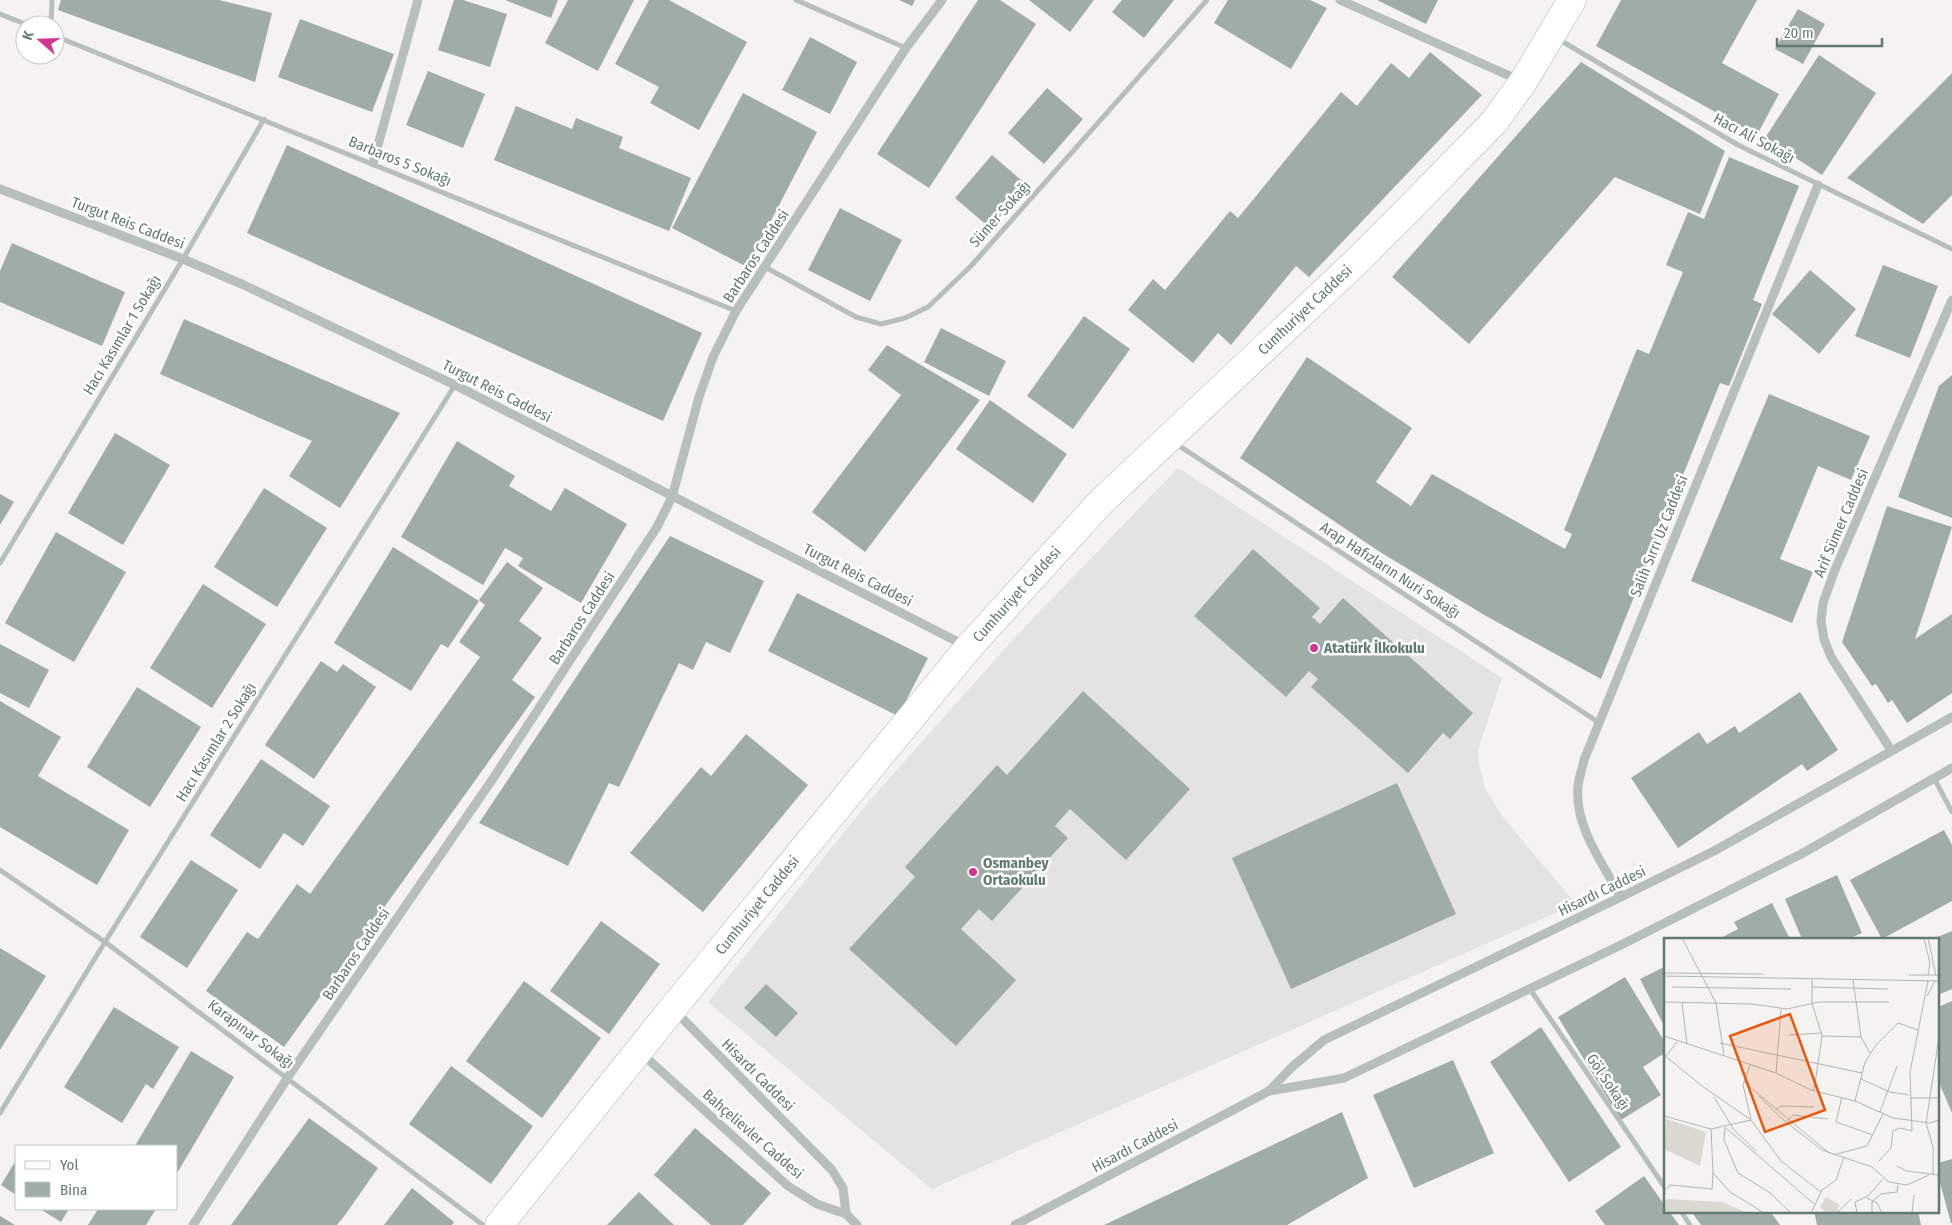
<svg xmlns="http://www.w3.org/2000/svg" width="1952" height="1225" font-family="'Fira Sans Condensed',sans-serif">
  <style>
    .built { fill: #e3e3e2 }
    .building { fill: #a0ada7 }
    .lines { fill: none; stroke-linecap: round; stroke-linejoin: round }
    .secondary-casing { stroke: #aab4b0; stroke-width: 29 }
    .minor { stroke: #b7bfbc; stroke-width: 5 }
    .tertiary { stroke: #b7bfbc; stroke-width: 9 }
    .secondary { stroke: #fff; stroke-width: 28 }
    .poi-dot { fill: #d03792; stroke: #fff; stroke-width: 2 }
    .labels { text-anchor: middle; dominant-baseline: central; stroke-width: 5; stroke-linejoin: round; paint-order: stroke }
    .street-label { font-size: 15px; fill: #637a71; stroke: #fff }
    .poi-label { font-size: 15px; font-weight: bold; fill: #637a71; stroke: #fff; text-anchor: start }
    .inset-road { fill: none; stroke: #aeb7b2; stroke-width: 1 }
    .view { fill: #e8590c; fill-opacity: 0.15; stroke: #e8590c; stroke-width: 2.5 }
    .inset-edge { fill: none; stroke: #637a71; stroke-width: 2.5 }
  </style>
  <rect width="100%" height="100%" fill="#f5f2f2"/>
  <!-- built -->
  <polygon class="built" points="1178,468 1502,678 1478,750 1479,765 1486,790 1502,816 1576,904 932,1189 708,1002 871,799 1018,634"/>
  <!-- building -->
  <g class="building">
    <polygon points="61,0 219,0 272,13 255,82 58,10"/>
    <polygon points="454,0 463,0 507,14 490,67 438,50"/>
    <polygon points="505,0 558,0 551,18"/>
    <polygon points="568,0 634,0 598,71 545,43"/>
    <polygon points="649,0 669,0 747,42 699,130 650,103 659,87 615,64"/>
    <polygon points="899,0 915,0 912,6"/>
    <polygon points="978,0 1000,0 1036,24 929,188 877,154"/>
    <polygon points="1029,0 1094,0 1070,32"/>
    <polygon points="1122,0 1174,0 1144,38 1112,12"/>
    <polygon points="1228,0 1310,0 1327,8 1291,69 1214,23"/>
    <polygon points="1377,0 1438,0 1426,24"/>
    <polygon points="1621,0 1757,0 1722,63 1779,94 1757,135 1596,46"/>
    <polygon points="1798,9 1825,24 1803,64 1775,49"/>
    <polygon points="300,19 394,54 372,112 278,77"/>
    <polygon points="810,37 857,62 830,114 782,90"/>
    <polygon points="1430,52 1482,95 1309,277 1296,266 1231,345 1218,333 1193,363 1128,310 1153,279 1165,290 1230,211 1238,218 1341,92 1357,106 1391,63 1409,78"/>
    <polygon points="1819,55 1876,93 1822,175 1765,138"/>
    <polygon points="1581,62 1725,151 1700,214 1615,177 1469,344 1392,277"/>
    <polygon points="428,71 485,94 463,148 406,125"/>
    <polygon points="1952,73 1952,195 1923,224 1847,178"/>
    <polygon points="1047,88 1083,119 1044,164 1008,133"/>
    <polygon points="743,93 817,132 747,267 672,228"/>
    <polygon points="516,106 572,129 576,118 623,137 619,148 691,178 669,231 494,160"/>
    <polygon points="287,145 702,333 663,421 247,233"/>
    <polygon points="992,155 1027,185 990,228 955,198"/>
    <polygon points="1729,157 1799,186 1753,300 1762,304 1729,386 1720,383 1601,679 1486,616 1380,552 1240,458 1307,357 1412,428 1376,482 1411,506 1432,474 1565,549 1572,534 1564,530 1637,349 1649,354 1683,272 1666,265 1688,212 1704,219"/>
    <polygon points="840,208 902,240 870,301 808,270"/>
    <polygon points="12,243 125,292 102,346 0,302 0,271"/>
    <polygon points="1883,265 1938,286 1910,358 1855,336"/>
    <polygon points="1810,270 1856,309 1819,354 1772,314"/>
    <polygon points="1084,316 1130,349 1073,429 1027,396"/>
    <polygon points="184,319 400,413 340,508 289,476 312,441 160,374"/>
    <polygon points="941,328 1006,361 989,396 924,362"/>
    <polygon points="887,345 980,400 865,552 812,512 901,395 868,370"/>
    <polygon points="1952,375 1952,518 1898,497 1939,386"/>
    <polygon points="1769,394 1870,436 1851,480 1818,466 1780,559 1813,572 1792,623 1691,581"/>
    <polygon points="990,400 1067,454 1033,503 956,449"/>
    <polygon points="115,433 170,465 123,545 68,513"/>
    <polygon points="457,441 515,476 509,486 551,511 565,488 627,524 581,603 518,566 523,558 505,548 483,585 401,537"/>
    <polygon points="264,488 327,528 277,607 214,567"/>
    <polygon points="0,494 14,502 0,525"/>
    <polygon points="1887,506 1952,527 1915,639 1952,614 1952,693 1907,723 1892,700 1888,703 1876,684 1872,686 1842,642"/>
    <polygon points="56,532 126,572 74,662 5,623"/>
    <polygon points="670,536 764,581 730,653 706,642 693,670 679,663 619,787 609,783 568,866 479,823"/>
    <polygon points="393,547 479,601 448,648 441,644 411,691 334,643"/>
    <polygon points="1253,549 1320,608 1312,617 1320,624 1343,598 1473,713 1450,739 1443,733 1408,773 1311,687 1318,679 1309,671 1286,697 1194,616"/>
    <polygon points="507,562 543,588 519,621 542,638 512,680 535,697 284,1047 206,991 247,932 258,939 297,884 310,894 480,657 459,642 485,605 479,600"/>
    <polygon points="203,584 266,624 212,708 150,668"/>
    <polygon points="797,593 928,658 898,716 768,651"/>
    <polygon points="0,644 49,670 29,708 0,693"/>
    <polygon points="321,661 337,672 343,664 376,687 314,779 265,745"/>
    <polygon points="137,687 201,727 150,807 87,767"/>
    <polygon points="1083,691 1190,789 1126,860 1070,809 1055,826 1068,838 992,921 979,909 961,929 1016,980 956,1046 849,949 915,877 905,867 997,765 1007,775"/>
    <polygon points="1800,692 1838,750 1807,771 1802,764 1678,848 1631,778 1699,732 1707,744 1735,726 1739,733"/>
    <polygon points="0,701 61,737 38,776 129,830 97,885 0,827"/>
    <polygon points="746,734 808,785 703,912 630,853 701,767 711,776"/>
    <polygon points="261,759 330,806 303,846 284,833 260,869 210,835"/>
    <polygon points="1397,783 1456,914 1291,989 1232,858"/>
    <polygon points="1944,830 1952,845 1952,901 1882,939 1850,880"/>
    <polygon points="191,860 238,890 187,968 140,937"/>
    <polygon points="1837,875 1862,933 1848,939 1802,939 1785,899"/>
    <polygon points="1772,903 1790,939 1719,939 1738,929 1734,922"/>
    <polygon points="601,921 660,964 609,1034 550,991"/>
    <polygon points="1952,931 1952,989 1938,995 1938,939 1933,939"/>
    <polygon points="0,948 46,976 0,1050"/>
    <polygon points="1666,966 1666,1030 1640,979"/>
    <polygon points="1625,977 1666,1044 1666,1052 1643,1067 1661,1095 1621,1120 1558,1017"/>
    <polygon points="524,981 601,1038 542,1118 466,1061"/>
    <polygon points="766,984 798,1013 776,1037 744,1008"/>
    <polygon points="1952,1001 1952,1113 1938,1080 1938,1007"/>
    <polygon points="114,1007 179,1047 153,1089 146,1084 122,1123 64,1087"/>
    <polygon points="1541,1027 1621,1147 1569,1182 1490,1062"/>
    <polygon points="191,1051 234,1077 176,1175 176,1146 135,1146"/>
    <polygon points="1453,1060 1494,1153 1414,1188 1373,1095"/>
    <polygon points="451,1066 533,1126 491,1184 409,1124"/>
    <polygon points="1342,1112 1368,1178 1287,1225 1104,1225"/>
    <polygon points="309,1118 378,1168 345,1215 337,1225 231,1225"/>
    <polygon points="695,1128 771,1193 743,1225 711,1225 654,1175"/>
    <polygon points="1952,1159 1952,1223 1951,1223 1938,1175 1938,1163"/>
    <polygon points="16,1160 16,1195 1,1185"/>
    <polygon points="1644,1176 1666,1207 1666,1211 1669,1211 1679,1225 1605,1225 1595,1211"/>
    <polygon points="412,1188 454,1222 452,1225 384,1225"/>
    <polygon points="639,1192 674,1225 607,1225"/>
    <polygon points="40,1209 69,1209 61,1222"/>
    <polygon points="98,1209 156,1209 146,1225 88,1225"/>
    <polygon points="1691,1211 1770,1211 1780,1225 1701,1225"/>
    <polygon points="1814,1211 1918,1211 1921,1225 1817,1225"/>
    <polygon points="0,1216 15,1225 0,1225"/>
  </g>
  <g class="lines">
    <defs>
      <g id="secondary">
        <path id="s1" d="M499 1225 673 1008 969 647 1099 504 1356 262 1408 210 1495 121 1523 82 1572 0"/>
      </g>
    </defs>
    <!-- secondary casing -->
    <use href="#secondary" class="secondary-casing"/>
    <!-- minor -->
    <g class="minor">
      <polyline points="796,0 906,48"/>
      <polyline points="0,14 28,25"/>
      <polyline points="51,25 52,0"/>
      <polyline points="55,36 736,311"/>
      <polyline points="1558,39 1738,145 1952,249"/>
      <polyline points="765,267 856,317 881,324 905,318 928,307 971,266 1207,0"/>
      <polyline points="1175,443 1598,722"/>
      <polyline points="0,563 183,259 264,119"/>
      <polyline points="1934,778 1952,812"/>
      <polyline points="0,870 105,942 483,1225"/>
      <polyline points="1530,989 1666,1189"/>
      <polyline points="0,1113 105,942 455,385"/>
      <polyline points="1681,1211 1690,1225"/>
    </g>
    <!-- tertiary -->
    <g class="tertiary">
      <polyline points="1340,0 1521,81"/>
      <polyline points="373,163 418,0"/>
      <polyline points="0,189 183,259 244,285 455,385 966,646"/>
      <polyline points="1891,750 1831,657 1824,639 1821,621 1823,603 1834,572 1952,300"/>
      <path d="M1621 897C1603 864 1574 826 1578 786 1579 778 1582 769 1584 760L1818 185"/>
      <polyline points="674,1010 832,1170 843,1188 846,1214"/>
      <polyline points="640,1052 788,1186 817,1204 846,1214 857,1225"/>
      <polyline points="1269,1091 1344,1078 1623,944 1803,853 1952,768"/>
      <polyline points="193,1225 288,1077 494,777 657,527 672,497 699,397 713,357 736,311 906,48 942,0"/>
      <polyline points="1015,1225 1269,1091 1292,1067 1324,1040 1621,897 1714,851 1952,717"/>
    </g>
    <!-- secondary -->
    <use href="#secondary" class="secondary"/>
  </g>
  <!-- markers -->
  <g class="poi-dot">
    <circle cx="1314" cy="648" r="5"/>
    <circle cx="973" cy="872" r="5"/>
  </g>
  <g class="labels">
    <!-- street labels -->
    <g class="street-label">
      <text transform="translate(1754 138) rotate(28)">Hacı Ali Sokağı</text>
      <text transform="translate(400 161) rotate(22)">Barbaros 5 Sokağı</text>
      <text transform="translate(1000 214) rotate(-48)">Sümer Sokağı</text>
      <text transform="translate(128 223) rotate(21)">Turgut Reis Caddesi</text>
      <text transform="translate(756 256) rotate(-57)">Barbaros Caddesi</text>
      <text stroke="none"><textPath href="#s1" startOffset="1221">Cumhuriyet Caddesi</textPath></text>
      <text transform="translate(122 335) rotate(-59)">Hacı Kasımlar 1 Sokağı</text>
      <text transform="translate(497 391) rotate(27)">Turgut Reis Caddesi</text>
      <text transform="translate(1841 523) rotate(-67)">Arif Sümer Caddesi</text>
      <text transform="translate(1659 536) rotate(-68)">Salih Sırrı Uz Caddesi</text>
      <text transform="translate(1390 570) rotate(33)">Arap Hafızların Nuri Sokağı</text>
      <text transform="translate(858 575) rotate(27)">Turgut Reis Caddesi</text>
      <text stroke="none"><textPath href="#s1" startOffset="816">Cumhuriyet Caddesi</textPath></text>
      <text transform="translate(582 618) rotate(-57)">Barbaros Caddesi</text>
      <text transform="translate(216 742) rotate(-58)">Hacı Kasımlar 2 Sokağı</text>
      <text transform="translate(1602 891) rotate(-26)">Hisardı Caddesi</text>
      <text stroke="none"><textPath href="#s1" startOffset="411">Cumhuriyet Caddesi</textPath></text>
      <text transform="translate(356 954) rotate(-56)">Barbaros Caddesi</text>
      <text transform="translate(251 1034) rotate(37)">Karapınar Sokağı</text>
      <text transform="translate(758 1075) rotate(45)">Hisardı Caddesi</text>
      <text transform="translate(1608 1082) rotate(56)">Göl Sokağı</text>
      <text transform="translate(753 1134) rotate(41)">Bahçelievler Caddesi</text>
      <text transform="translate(1135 1146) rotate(-28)">Hisardı Caddesi</text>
    </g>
    <!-- poi labels -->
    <g class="poi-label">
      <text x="1324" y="648">Atatürk İlkokulu</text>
      <text x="983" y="863">Osmanbey<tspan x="983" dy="17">Ortaokulu</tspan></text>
    </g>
  </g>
  <!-- overview -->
  <g transform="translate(1664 938)">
    <rect width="275" height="275" fill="#f5f2f2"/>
    <path d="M2 181 42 194 36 228 0 211ZM162 259 176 267 173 271 177 275H162L156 269ZM4 261 58 264 84 275H0V264Z" fill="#d9d8d1"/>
    <path class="inset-road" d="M18 0 52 65 60 117M260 0 266 25 264 37M264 0 272 38M0 35 99 36M245 37H275M0 38 275 43M148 41V65L158 98 150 152M189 42 197 99 206 115M8 49 127 51M148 49 224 51M263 58 271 43M0 64 88 66 123 71 155 64H225M18 65 23 106M125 97 158 95M0 98 112 135 147 152 191 163 229 180 266 185 275 182M158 98 197 99M56 105 198 135M0 117 38 148 87 182 117 223 157 254M2 118 13 104M86 127 79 147 87 181M112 135 117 71M197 141 226 154 245 157M80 144 165 215M95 158 117 180 158 212 208 229 225 244 243 247 265 237M50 159 70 192 92 213M178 159 172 184 209 197M246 160H275M191 163 201 124 212 107 234 85 254 92M111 172 117 168 150 169M216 174 233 128M0 178 47 191 87 182M123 183 129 177 164 181M61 189 150 266M61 190 60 202 74 235 105 254 127 275M47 191 49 235 66 254 100 275M169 217 203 208 219 176M215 223 227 210 229 193 236 190 248 193 246 134 264 43M233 228 242 233 275 237M269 237V209L262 185 275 99M274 237 275 254M1 252 6 247 48 251 49 235M203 260 213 265 218 275M147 275 158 252 172 242 180 219M173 275 187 261M193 275 191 264 204 258 219 241M208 275V264L217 256 233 254 234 247M248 275 250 257M274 275 275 259"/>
    <path class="view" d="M126 76 161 172 101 194 66 98Z"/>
    <rect width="275" height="275" class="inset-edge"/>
  </g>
  <!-- legend -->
  <rect x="15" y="1145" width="162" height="65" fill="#ffffff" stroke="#c1cac6"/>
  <rect x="25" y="1161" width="25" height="8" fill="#ffffff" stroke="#c1cac6"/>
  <text x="60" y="1170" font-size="15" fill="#637a71">Yol</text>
  <rect x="25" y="1182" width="25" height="15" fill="#a0ada7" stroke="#c1cac6"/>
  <text x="60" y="1195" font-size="15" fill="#637a71">Bina</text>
  <!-- north arrow -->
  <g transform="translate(40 40) rotate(290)"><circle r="24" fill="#ffffff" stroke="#c1cac6"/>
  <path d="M0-4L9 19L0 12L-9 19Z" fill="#d03792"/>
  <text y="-8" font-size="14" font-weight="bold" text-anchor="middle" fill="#637a71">K</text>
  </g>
  <!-- scale -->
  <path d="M1777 38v8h105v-8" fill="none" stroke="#637a71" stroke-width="2.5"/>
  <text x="1784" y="38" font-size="15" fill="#637a71" stroke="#ffffff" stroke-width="4" paint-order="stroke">20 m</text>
</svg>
